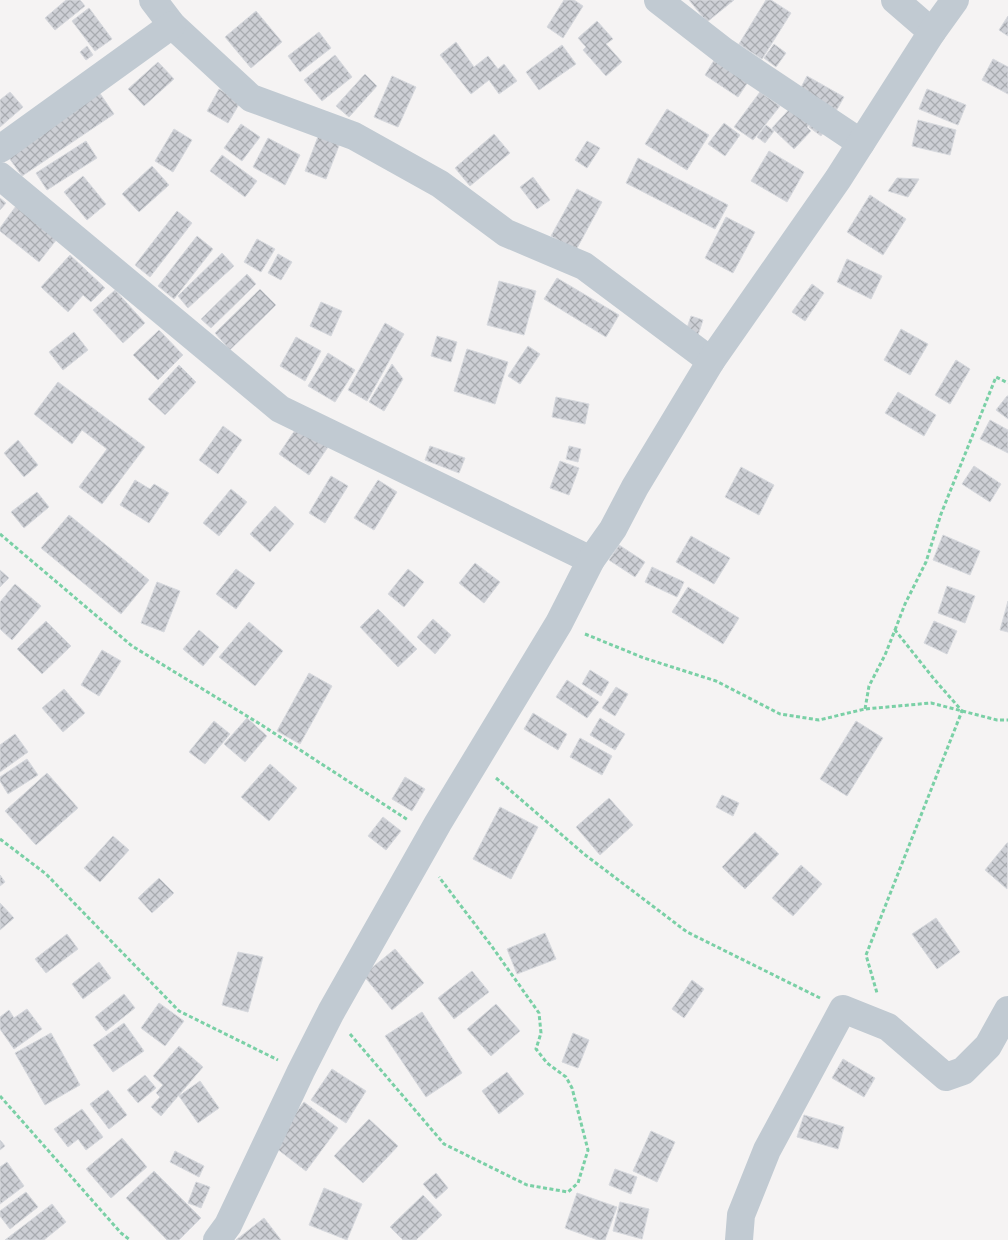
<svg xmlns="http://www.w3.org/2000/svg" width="1008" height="1240" font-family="Raleway,sans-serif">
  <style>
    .building { fill: url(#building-cross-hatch); stroke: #d7d9de }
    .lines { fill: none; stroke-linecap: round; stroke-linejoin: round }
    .path { stroke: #7ad0a6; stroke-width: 3; stroke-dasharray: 4 2.5; stroke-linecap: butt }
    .minor { stroke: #c1cad2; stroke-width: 28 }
  </style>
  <defs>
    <pattern id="building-cross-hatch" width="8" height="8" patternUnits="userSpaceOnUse" patternTransform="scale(1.25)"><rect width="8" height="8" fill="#cdcfd5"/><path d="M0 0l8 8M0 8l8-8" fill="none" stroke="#a8abb0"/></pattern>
  </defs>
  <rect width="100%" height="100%" fill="#f5f3f3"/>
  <!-- building -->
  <g class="building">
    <polygon points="66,0 80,0 85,6 55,30 45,18"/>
    <polygon points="564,0 574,0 583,6 563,38 547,27"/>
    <polygon points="689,0 734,0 707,22"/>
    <polygon points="766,0 771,0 791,13 762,59 739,44"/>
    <polygon points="89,8 112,39 95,51 72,21"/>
    <polygon points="256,11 282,42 251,68 225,37"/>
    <polygon points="1008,16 1008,36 999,30"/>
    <polygon points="597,21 613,39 606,44 622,62 606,76 583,50 586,47 578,38"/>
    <polygon points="319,32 331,48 300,72 288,56"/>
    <polygon points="456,42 474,67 488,56 498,69 504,64 517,81 499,94 489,80 471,94 440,55"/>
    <polygon points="774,44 786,53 776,67 764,58"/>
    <polygon points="562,45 576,64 539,90 526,72"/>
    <polygon points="87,46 93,55 86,60 80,52"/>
    <polygon points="335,55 352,77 322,101 304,80"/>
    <polygon points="716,57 750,79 738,97 705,75"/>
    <polygon points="993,59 1008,67 1008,94 982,80"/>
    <polygon points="158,62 174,79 144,106 128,89"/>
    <polygon points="365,74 377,86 349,117 336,106"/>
    <polygon points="392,76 416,87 398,127 374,117"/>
    <polygon points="807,76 844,97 832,118 796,97"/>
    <polygon points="219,89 241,101 228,123 207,111"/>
    <polygon points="927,89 966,105 958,125 919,109"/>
    <polygon points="10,92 23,107 0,127 0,100"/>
    <polygon points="99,92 114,114 22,176 7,155"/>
    <polygon points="760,92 780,106 753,140 734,127"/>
    <polygon points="794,104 813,122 807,127 811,131 794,149 772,128"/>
    <polygon points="667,109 709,135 687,170 645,144"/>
    <polygon points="816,118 828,126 821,136 809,127"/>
    <polygon points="918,120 956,130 950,155 912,146"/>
    <polygon points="724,123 740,135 725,156 708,144"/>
    <polygon points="241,124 260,137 242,161 224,148"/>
    <polygon points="766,125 774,131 765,143 757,137"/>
    <polygon points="174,129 192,140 173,172 155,161"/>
    <polygon points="319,134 340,143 326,179 305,171"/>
    <polygon points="494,134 510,153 470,186 455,168"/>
    <polygon points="268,138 300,155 285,185 253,167"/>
    <polygon points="86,141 97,158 47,190 36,173"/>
    <polygon points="587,141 600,148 587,168 575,160"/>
    <polygon points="769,151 804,172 787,202 751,181"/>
    <polygon points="222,155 257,181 245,197 210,171"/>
    <polygon points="638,158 728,205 715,229 626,183"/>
    <polygon points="152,166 169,185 139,212 122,194"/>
    <polygon points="83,176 106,204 87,220 64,192"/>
    <polygon points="533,177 550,200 537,209 520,187"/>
    <polygon points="897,178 919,179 908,197 888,191"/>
    <polygon points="577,189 602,202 576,250 551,236"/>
    <polygon points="870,195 906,219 883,255 847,232"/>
    <polygon points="0,198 6,203 0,210"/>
    <polygon points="16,206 57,239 39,262 0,231 0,228"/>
    <polygon points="177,211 192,223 150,277 135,265"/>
    <polygon points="726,217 755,232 733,273 705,258"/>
    <polygon points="197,236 213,249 174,299 158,286"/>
    <polygon points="257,239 275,249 261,272 244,262"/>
    <polygon points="222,253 234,266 188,308 178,296"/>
    <polygon points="278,254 292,262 281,280 268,273"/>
    <polygon points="70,255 105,288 91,302 83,295 68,312 41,287"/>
    <polygon points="847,259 882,276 871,299 837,282"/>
    <polygon points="247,274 256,284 211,328 201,319"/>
    <polygon points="557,278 619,315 606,337 544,299"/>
    <polygon points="499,281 536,291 524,335 487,325"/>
    <polygon points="812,284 824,293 805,321 792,312"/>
    <polygon points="260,289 276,305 230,350 215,333"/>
    <polygon points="115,290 145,323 123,343 93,310"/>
    <polygon points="321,302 342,311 331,336 310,326"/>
    <polygon points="691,316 703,320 697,338 685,334"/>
    <polygon points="385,323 404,334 367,401 348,390"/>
    <polygon points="901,329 928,344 910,375 884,360"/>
    <polygon points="159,330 183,355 158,380 133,355"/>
    <polygon points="74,332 88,350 63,370 49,352"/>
    <polygon points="437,336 457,342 451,362 431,356"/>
    <polygon points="296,337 321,351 305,381 280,366"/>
    <polygon points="528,346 540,354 520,384 508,376"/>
    <polygon points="467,349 508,362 495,404 454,391"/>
    <polygon points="328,353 355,370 335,402 308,386"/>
    <polygon points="956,360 970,369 950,404 935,395"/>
    <polygon points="392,364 403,379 384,411 369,402"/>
    <polygon points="179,365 196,382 165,415 148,399"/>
    <polygon points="58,382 145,447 102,504 79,487 107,449 82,430 72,444 34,414"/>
    <polygon points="898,392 936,415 924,436 885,413"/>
    <polygon points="1007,396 1008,396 1008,419 996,410"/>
    <polygon points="556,397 589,404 585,424 552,417"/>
    <polygon points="990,420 1008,430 1008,453 980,439"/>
    <polygon points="223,426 242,440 218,474 199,460"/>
    <polygon points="297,427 328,447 309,475 279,454"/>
    <polygon points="18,440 38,465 24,477 4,453"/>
    <polygon points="430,446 465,458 459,473 425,460"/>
    <polygon points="569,446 581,449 578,462 566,459"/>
    <polygon points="560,461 579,468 569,495 550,488"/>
    <polygon points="974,466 1001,484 990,502 962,484"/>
    <polygon points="741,467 774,485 759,515 725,497"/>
    <polygon points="331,476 348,486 325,523 309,513"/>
    <polygon points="135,480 150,489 154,484 169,493 149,523 120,505"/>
    <polygon points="378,480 397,492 374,530 354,518"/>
    <polygon points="231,489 247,502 219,536 203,523"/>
    <polygon points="37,492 49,507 24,528 11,512"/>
    <polygon points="275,506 294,524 270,552 250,534"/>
    <polygon points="69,515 149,580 121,614 41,548"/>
    <polygon points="943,535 980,551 970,575 933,560"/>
    <polygon points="691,536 730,558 714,584 676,562"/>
    <polygon points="619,545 645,562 635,577 609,560"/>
    <polygon points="475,563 500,582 484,603 459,583"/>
    <polygon points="652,567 684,582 677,597 645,582"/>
    <polygon points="236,569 255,583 236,609 216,594"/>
    <polygon points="408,569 424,582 404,607 388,594"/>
    <polygon points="0,570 9,578 0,587"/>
    <polygon points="157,582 180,591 164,632 141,623"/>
    <polygon points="15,584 41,606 12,640 0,629 0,602"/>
    <polygon points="947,586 975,596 965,623 938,613"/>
    <polygon points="688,587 739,618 723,644 672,612"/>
    <polygon points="1008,601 1008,632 1000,630"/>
    <polygon points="378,609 417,649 398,667 360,627"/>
    <polygon points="433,619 451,635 435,654 417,637"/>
    <polygon points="46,621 71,646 42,674 17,649"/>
    <polygon points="934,621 957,631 947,654 924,643"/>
    <polygon points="249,622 283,651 255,686 219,657"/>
    <polygon points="199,630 219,647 203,666 183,649"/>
    <polygon points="102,650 121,661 99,696 81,685"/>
    <polygon points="590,670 609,682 601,696 582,684"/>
    <polygon points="309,673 332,686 300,744 277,731"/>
    <polygon points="567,680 599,702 587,718 556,697"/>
    <polygon points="616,687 628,694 615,716 602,708"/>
    <polygon points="64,689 85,713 63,732 42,708"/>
    <polygon points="533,713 567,734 558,750 524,729"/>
    <polygon points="247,718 267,736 245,762 224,744"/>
    <polygon points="600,718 625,734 615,750 590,735"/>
    <polygon points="214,721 230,734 205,764 189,752"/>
    <polygon points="856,721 883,738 847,796 820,779"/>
    <polygon points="15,734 28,752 0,772 0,745"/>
    <polygon points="580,738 612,756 602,775 570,757"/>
    <polygon points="27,759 38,775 8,794 0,781 0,777"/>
    <polygon points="270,764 297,788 269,821 241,797"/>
    <polygon points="47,773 78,808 36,845 5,811"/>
    <polygon points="405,777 425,789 412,811 392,799"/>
    <polygon points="722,795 739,803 733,816 716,807"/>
    <polygon points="609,798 633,825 600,855 576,827"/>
    <polygon points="500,807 538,827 511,879 473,859"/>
    <polygon points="383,817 401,831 386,850 368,836"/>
    <polygon points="755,832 779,854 745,889 722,867"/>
    <polygon points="113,836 129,850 100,882 84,868"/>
    <polygon points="1007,843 1008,843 1007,889 985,870"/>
    <polygon points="801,865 822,884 793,916 772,898"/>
    <polygon points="0,875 5,882 0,886"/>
    <polygon points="159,878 174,893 152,913 138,898"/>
    <polygon points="0,903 14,918 0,930"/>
    <polygon points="936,918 960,952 937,969 912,934"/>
    <polygon points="545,933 556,959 517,974 507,949"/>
    <polygon points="67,934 78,949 46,973 35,959"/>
    <polygon points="395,949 424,983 392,1010 363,975"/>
    <polygon points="238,952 263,957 248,1012 222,1005"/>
    <polygon points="99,962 111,978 83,999 72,984"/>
    <polygon points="472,971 489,992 454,1019 438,998"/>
    <polygon points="692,980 704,989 684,1018 672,1009"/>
    <polygon points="124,994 135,1008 106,1031 95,1017"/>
    <polygon points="159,1003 184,1021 165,1046 141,1028"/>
    <polygon points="496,1004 520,1031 491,1056 467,1029"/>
    <polygon points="27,1009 42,1029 14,1049 0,1029 0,1017 9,1010 14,1018"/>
    <polygon points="422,1012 462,1073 426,1097 385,1036"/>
    <polygon points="124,1023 144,1051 113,1072 93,1045"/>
    <polygon points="51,1033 80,1085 45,1105 15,1053"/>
    <polygon points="573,1033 589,1040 578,1068 562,1062"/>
    <polygon points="179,1046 203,1067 161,1116 151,1107 160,1097 156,1093 163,1085 153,1076"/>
    <polygon points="843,1059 875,1078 864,1097 832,1078"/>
    <polygon points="332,1069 366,1091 346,1123 311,1100"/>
    <polygon points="507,1072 524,1094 499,1114 482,1091"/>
    <polygon points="145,1075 156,1088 138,1103 127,1090"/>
    <polygon points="200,1081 219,1108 198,1123 179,1096"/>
    <polygon points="108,1090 127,1115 109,1129 90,1104"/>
    <polygon points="304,1102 338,1128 306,1171 272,1145"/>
    <polygon points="82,1109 103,1137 86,1150 78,1139 68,1147 54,1129"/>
    <polygon points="804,1115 844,1127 838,1149 797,1137"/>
    <polygon points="369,1119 398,1146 363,1183 334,1156"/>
    <polygon points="651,1131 675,1142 657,1182 633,1171"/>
    <polygon points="122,1138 147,1167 111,1198 86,1169"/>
    <polygon points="0,1140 5,1146 0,1150"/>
    <polygon points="175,1151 204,1166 199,1177 170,1162"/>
    <polygon points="7,1162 24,1186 0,1204 0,1167"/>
    <polygon points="615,1169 637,1177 631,1194 609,1185"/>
    <polygon points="154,1171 201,1218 179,1240 167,1240 126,1198"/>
    <polygon points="436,1173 448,1188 436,1199 423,1184"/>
    <polygon points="196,1182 210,1187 201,1208 188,1203"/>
    <polygon points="324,1188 362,1204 347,1240 309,1225"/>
    <polygon points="26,1192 38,1207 10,1229 0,1216 0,1211"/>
    <polygon points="577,1193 617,1207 605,1240 598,1240 565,1228"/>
    <polygon points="423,1195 442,1215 416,1240 403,1240 390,1227"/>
    <polygon points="620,1202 649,1209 642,1239 613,1231"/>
    <polygon points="52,1204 66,1222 44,1240 5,1240"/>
    <polygon points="264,1218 281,1240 236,1240"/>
  </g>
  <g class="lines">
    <!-- path -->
    <g class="path">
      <polyline points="0,534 132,646 260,724 408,820"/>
      <polyline points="895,630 905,604 926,562 941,514 996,377 1008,383"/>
      <polyline points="585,634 644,658 716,681 780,714 819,720 865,709 931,703 997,720 1008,720"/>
      <polyline points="865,709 869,686 885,655 895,630 934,679 962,711 866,955 877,993"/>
      <polyline points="496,778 584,854 687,932 820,998"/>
      <polyline points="0,839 46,874 179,1011 278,1060"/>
      <polyline points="350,1034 444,1144 527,1185 568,1192 578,1183 588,1150 572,1088 566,1077 547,1063 536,1049 541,1033 539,1013 493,948 439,877"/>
      <polyline points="0,1096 121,1233 130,1240"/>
    </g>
    <!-- minor -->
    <g class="minor">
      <polyline points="153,0 172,25 251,98 354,136 440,184 506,233 584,266 711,361"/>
      <polyline points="658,0 725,52 861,143"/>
      <polyline points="895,0 932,32"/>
      <polyline points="0,149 172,25"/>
      <polyline points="0,176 280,409 591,560"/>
      <polyline points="217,1240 228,1225 301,1071 331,1012 438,823 559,623 591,560 613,529 635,487 711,361 838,179 932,32 955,0"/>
      <polyline points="739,1240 741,1215 767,1150 843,1009 888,1027 946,1077 963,1071 988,1046 1008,1010"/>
    </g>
  </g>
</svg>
